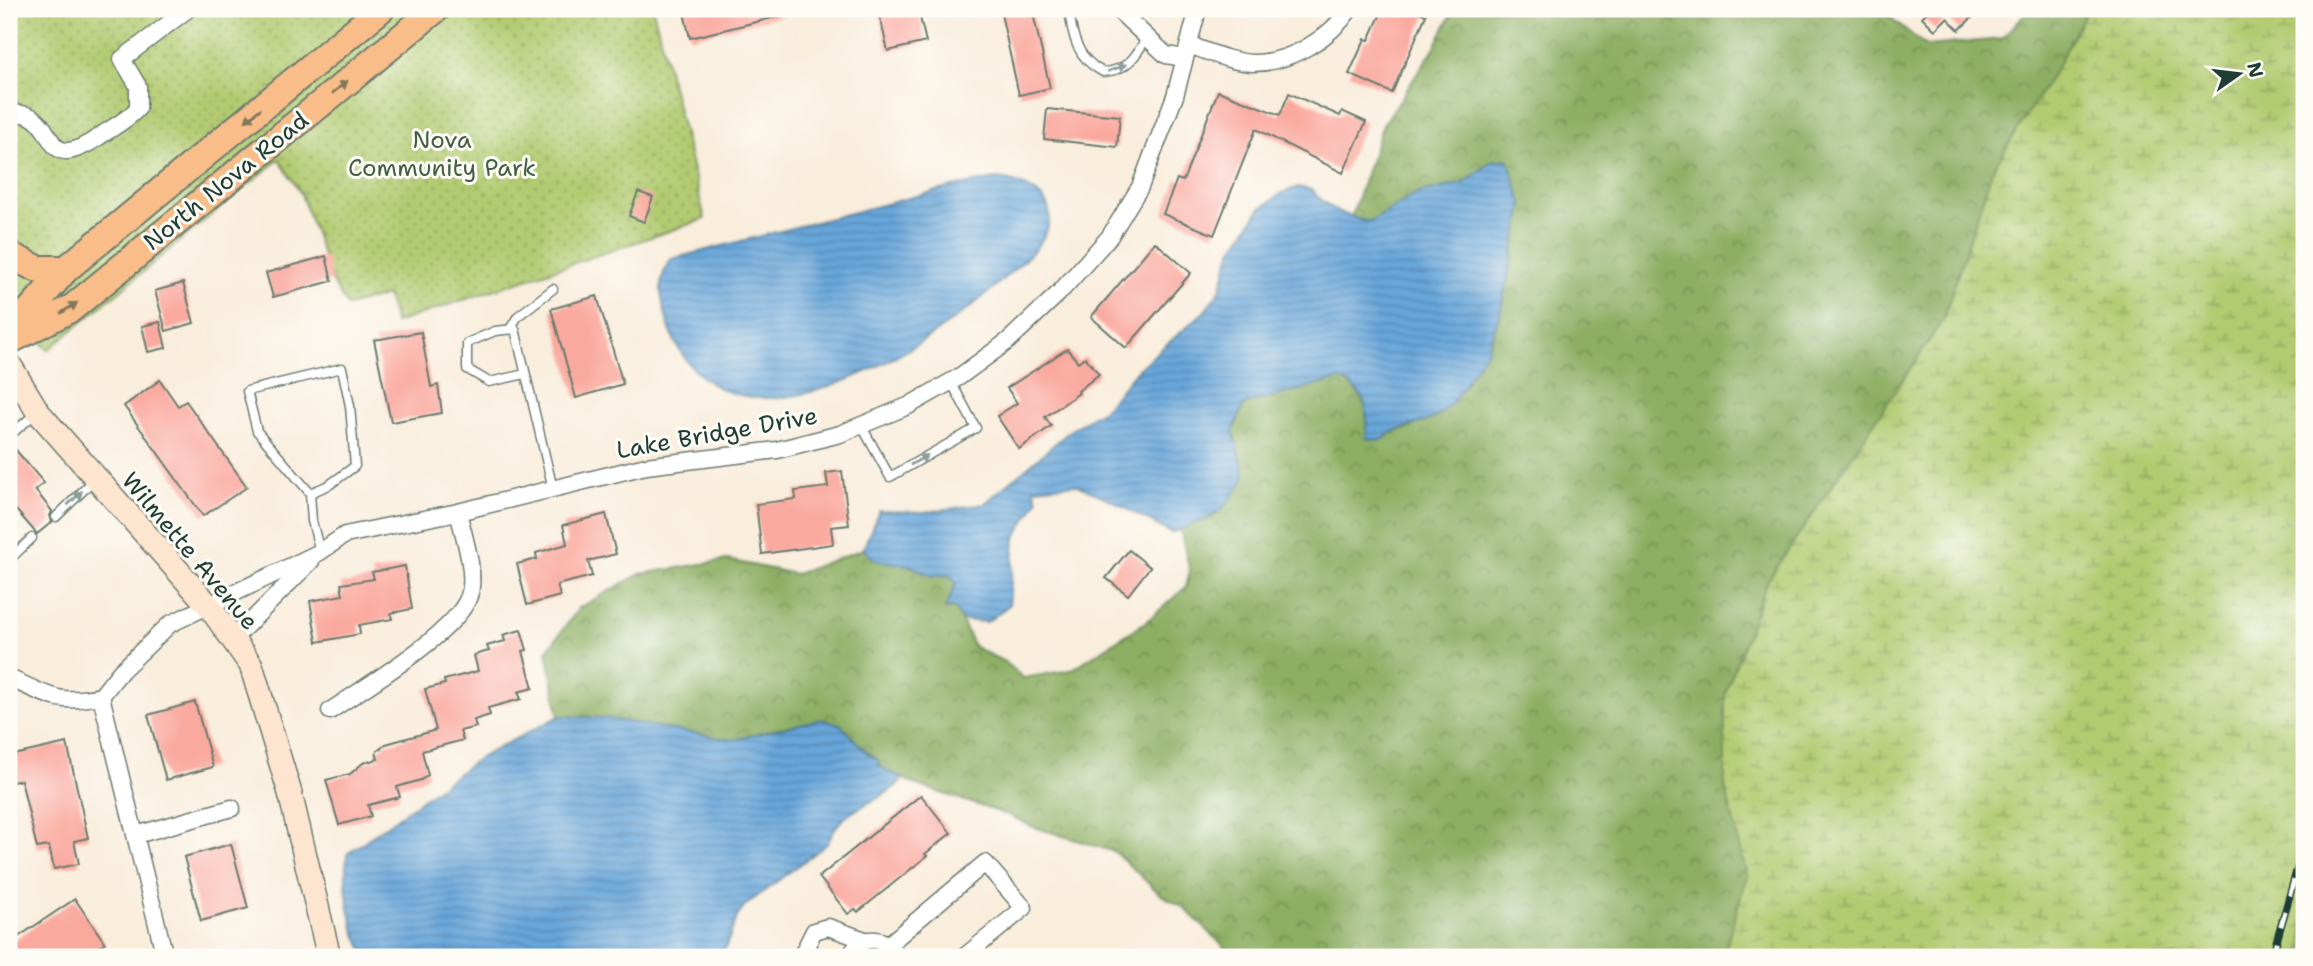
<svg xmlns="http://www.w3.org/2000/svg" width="2313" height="966" font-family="'Shantell Sans',sans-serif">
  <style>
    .forest { fill: url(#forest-crowns); stroke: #56764c; stroke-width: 2 }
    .wetland { fill: url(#wetland-marsh); stroke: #688452; stroke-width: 2 }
    .park { fill: url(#park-dots); stroke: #688452; stroke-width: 2 }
    .water { fill: url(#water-rules); stroke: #447287; stroke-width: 2 }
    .building { fill: #faa99f }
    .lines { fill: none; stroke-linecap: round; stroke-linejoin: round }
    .lane-casing { stroke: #6b7b6f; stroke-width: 11 }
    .street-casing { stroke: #6b7b6f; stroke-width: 19 }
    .secondary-casing { stroke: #6b7b6f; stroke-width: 26 }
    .primary-casing { stroke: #6b7b6f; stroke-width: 30 }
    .lane { stroke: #fff; stroke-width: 8 }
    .street { stroke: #fff; stroke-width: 16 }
    .secondary { stroke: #fde5d0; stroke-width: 23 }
    .primary { stroke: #f9bd89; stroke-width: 26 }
    .rail-casing { stroke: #1f3d34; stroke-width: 8 }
    .rail { stroke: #fdfcf7; stroke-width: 5; stroke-dasharray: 16; stroke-linecap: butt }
    .oneway { fill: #8f9e9a }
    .oneway2 { fill: #81775a }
    .labels { text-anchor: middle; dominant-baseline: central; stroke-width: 6; stroke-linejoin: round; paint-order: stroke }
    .park-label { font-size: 24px; fill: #446043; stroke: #fdfcf7 }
    .street-label { font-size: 24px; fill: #1f3d34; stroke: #fdfcf7 }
  </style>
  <defs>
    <pattern id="forest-crowns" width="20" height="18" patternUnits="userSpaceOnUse" patternTransform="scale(1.75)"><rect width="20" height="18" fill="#8daf63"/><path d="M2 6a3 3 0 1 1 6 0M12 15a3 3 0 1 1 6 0" fill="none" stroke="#739052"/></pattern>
    <pattern id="wetland-marsh" width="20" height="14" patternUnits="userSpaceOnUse" patternTransform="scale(1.75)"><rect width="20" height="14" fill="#b2cb71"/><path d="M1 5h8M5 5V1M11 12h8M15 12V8" fill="none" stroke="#90a65e"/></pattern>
    <pattern id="park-dots" width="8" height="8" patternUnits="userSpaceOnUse" patternTransform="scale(1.75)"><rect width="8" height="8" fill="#b2cb71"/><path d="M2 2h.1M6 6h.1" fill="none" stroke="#90a65e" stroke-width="1.8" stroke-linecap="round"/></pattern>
    <pattern id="water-rules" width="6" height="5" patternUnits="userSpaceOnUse" patternTransform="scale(1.75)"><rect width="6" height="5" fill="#68a6da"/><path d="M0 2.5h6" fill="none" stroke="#5588b2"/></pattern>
  </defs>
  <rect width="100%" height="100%" fill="#fdfcf7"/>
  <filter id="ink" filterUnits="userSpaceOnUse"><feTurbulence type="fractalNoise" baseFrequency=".0143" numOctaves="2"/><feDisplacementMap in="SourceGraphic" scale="14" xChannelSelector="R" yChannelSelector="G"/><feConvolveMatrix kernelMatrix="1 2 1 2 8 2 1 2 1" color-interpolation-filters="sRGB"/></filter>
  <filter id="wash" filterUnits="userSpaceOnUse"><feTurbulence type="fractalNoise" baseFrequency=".00686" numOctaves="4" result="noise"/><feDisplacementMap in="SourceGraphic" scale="28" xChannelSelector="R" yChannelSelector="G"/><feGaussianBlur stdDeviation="1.57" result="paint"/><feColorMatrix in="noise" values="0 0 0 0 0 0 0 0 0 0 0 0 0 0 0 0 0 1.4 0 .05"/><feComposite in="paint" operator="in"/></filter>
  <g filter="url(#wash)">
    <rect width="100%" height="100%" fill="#f9eddc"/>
    <!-- forest -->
    <path class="forest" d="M1454 9H1880L1926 46 2001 39 2030 9H2088L2058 65 1992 171 1943 320 1767 582 1725 694V787L1747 875 1723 957H1235L1182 906 1161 895 1115 852 1031 826 1011 816 914 784 879 766 877 759 858 744 789 726 733 740 605 718 559 716 547 651 579 608 640 574 727 560 796 574 863 549 875 560 908 565 933 576 950 574 956 583 952 599 974 647 1005 662 1023 678 1071 670 1147 621 1186 587 1190 571 1180 529 1213 517 1245 476 1233 431 1244 404 1341 379C1369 397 1367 408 1367 438L1382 440 1392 432 1411 428 1470 375 1486 350 1500 314 1523 206 1508 159 1492 161 1464 183 1416 194 1370 222 1351 218 1382 127 1436 45Z"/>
    <!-- wetland -->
    <polygon class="wetland" points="2088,9 2304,9 2304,957 1723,957 1747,875 1725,787 1725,694 1767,582 1943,320 1992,171 2058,65"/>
    <!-- park -->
    <polygon class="park" points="9,9 653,9 705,219 395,323 387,295 347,306 332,281 301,194 279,159 48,350 9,303"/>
    <!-- water -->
    <g class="water">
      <path d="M1508 159 1523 206 1500 314 1487 350 1453 402 1435 418 1392 432 1382 440 1366 438C1367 408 1370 396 1341 379L1244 404 1233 431 1245 476C1223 517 1212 517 1171 533L1111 500 1075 484 1034 488 1038 500 1015 538 1009 605 987 622 961 620 955 608 945 609 956 584 950 575 933 576 908 565 875 560 863 549 879 511 925 512 984 504 1071 430 1104 409 1137 370 1204 312 1220 290 1231 252 1260 209 1282 193 1298 187 1312 190C1328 209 1346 217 1370 222L1416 194 1464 183 1492 161Z"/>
      <path d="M996 179C1022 181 1060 196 1047 230 1038 251 1017 266 1001 281 935 343 753 463 682 354 671 338 662 308 661 289 660 278 666 268 671 259L952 187Z"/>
      <path d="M559 716 605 718 733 740 820 719 840 724 868 754 877 759 879 766 903 779C879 806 839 806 828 843L746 905 737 917 722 957 560 955 367 957C349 928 343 888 347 854L479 758Z"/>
    </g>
    <g id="blocks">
      <!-- building -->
      <g class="building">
        <polygon points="683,9 788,9 789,14 690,38"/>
        <polygon points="878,9 918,9 926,42 888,51"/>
        <polygon points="1000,9 1032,9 1050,88 1019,95"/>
        <polygon points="1383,9 1412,9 1426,15 1392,93 1349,74 1365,39 1369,40"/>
        <polygon points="1930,9 1981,9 1959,30 1947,18 1935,30 1922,17"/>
        <polygon points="1218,91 1280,115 1289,93 1340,116 1342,111 1366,122 1343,173 1256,129 1214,235 1163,214 1177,179 1183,181"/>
        <polygon points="1047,109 1120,116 1117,147 1044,139"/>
        <polygon points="638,192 653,197 644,222 629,216"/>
        <polygon points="1155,242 1191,273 1126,348 1091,317"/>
        <polygon points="326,256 332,281 273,297 266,273"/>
        <polygon points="183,283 194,323 166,331 155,291"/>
        <polygon points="597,296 623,384 576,398 551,309"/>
        <polygon points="160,322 166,348 148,352 142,326"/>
        <polygon points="421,332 431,387 438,385 442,413 391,422 374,340"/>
        <polygon points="1067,349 1078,362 1085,357 1099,374 1078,391 1079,393 1045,417 1051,426 1019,449 997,416 1017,403 1007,388"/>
        <polygon points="160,380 178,406 186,401 247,487 203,516 124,406"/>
        <polygon points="9,442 44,483 35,490 52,511 50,516 52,522 37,534 16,510 9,516"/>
        <polygon points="842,471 849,525 831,527 833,544 762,554 756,504 796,499 795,491 828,487 826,473"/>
        <polygon points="606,514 616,554 588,561 592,576 557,585 560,596 527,605 517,564 537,559 536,553 567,544 563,525"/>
        <polygon points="1129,550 1150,567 1128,595 1106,578"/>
        <polygon points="405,566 412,609 391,613 392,619 359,625 360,634 317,642 310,601 343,595 341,584 374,579 372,572"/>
        <polygon points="521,630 527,650 523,651 533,688 518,692 521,699 488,708 490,715 474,720 476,727 460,731 463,740 422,751 428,775 421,780 397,787 400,797 368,805 371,816 339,825 326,780 350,774 363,763 378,759 376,752 386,744 436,730 425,689 445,684 444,680 478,671 474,655 489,651 487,646 505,641 503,635"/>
        <polygon points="195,702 213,767 166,780 148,715"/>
        <polygon points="67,743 88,838 74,841 79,864 54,869 49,846 37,848 21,780 9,783 9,756"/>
        <polygon points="921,795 951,833 925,854 927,856 858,912 855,909 848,914 819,877"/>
        <polygon points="231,844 248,908 201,921 184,857"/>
        <polygon points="75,899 105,943 84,957 9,957 9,943"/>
      </g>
    </g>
  </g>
  <g filter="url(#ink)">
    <use href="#blocks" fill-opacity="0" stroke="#6b7b6f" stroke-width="2"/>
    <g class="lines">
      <defs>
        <g id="lane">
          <path d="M1069 9C1072 36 1077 59 1103 72 1126 71 1136 57 1146 38"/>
          <polyline points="510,329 518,316 553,289"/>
          <polyline points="525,374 489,382 467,369 467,343 495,331 515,329 553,489"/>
          <polyline points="861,425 890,477 976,428 951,382"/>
          <polyline points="9,436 35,414"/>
          <polyline points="310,493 257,431 247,391 342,368 350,406 355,466 329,485 310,493 312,521 320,552"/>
          <polyline points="56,517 94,480"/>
          <polyline points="9,560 32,538"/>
        </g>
        <g id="street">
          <polyline points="1117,9 1166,55 1185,58"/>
          <path d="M1189 45C1209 52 1231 62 1253 63 1290 63 1330 38 1350 9"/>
          <path d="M9 114C65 107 33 184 103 134 115 126 129 119 138 108V86L122 59 188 9"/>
          <polyline points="233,639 311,561"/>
          <path d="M9 678C48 695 56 705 101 696L121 671 170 624 320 552 345 535 458 512 646 466 777 450 840 434 908 406 959 377 1008 341 1059 293 1110 236 1140 187 1175 96 1198 9"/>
          <polyline points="101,696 165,957"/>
          <path d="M330 711C363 688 457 633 469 596 477 575 463 533 458 512"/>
          <polyline points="136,835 232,808"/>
          <polyline points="889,944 985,863 1024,908 964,957"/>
          <polyline points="801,957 814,931 828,927 865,940"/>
          <path d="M850 957C860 933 887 935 898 957"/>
        </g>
        <polyline id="secondary" points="9,364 38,412 209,606 251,665 290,793 329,957"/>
        <g id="primary">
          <polyline points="9,255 38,269 66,269"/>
          <polyline points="9,334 66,269 381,9"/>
          <polyline points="9,341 72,308 436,9"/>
        </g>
      </defs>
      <!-- lane casing -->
      <use href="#lane" class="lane-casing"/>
      <!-- street casing -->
      <use href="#street" class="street-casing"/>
      <!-- secondary casing -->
      <use href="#secondary" class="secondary-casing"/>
      <!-- primary casing -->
      <use href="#primary" class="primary-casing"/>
      <!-- lane -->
      <use href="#lane" class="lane"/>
      <!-- street -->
      <use href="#street" class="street"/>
      <!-- secondary -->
      <use href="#secondary" class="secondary"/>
      <!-- primary -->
      <use href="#primary" class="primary"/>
      <defs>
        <polyline id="rail" points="2272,957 2304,845"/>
      </defs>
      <!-- rail casing -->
      <use href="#rail" class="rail-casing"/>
      <!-- rail -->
      <use href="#rail" class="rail"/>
    </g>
    <!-- one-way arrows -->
    <defs><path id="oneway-solid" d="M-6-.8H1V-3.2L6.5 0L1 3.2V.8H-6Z" transform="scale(1.75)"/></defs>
    <g class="oneway">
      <use href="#oneway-solid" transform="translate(1117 68) rotate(-21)"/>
      <use href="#oneway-solid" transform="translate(919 460) rotate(-30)"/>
      <use href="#oneway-solid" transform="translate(75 498) rotate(-44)"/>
    </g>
    <g class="oneway2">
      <use href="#oneway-solid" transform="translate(340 87) rotate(-39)"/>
      <use href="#oneway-solid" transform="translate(253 115) rotate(140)"/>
      <use href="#oneway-solid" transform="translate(69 308) rotate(-33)"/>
    </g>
  </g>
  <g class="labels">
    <!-- park labels -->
    <g class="park-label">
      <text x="442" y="140">Nova<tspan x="442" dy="28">Community Park</tspan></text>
    </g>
    <!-- street labels -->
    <g class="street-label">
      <text transform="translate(226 181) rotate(-39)">North Nova Road</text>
      <text transform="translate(717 433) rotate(-10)">Lake Bridge Drive</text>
      <text transform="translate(190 551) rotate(50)">Wilmette Avenue</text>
    </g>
  </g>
  <!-- margin -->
  <rect width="2313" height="966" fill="none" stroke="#fdfcf7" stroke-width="35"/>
  <!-- north arrow -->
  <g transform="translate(2239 74) rotate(76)" stroke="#fdfcf7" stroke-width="5" paint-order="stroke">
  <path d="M0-5L12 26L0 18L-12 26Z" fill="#1f3d34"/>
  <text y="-10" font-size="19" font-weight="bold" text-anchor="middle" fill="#1f3d34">N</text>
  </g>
</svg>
